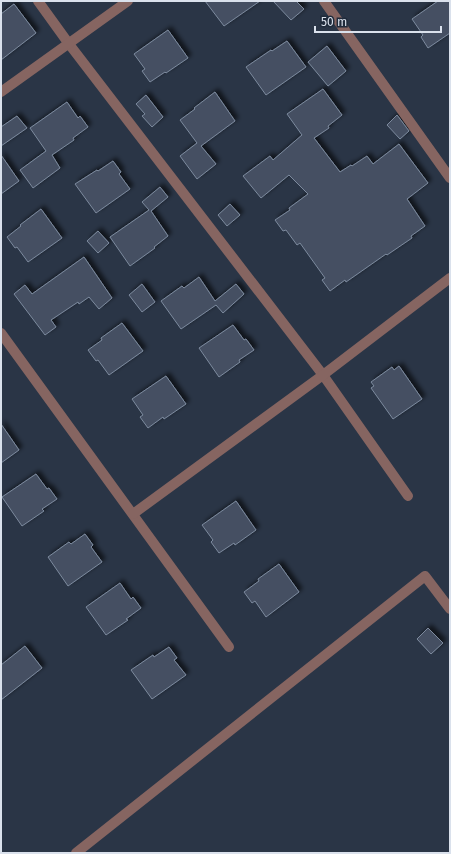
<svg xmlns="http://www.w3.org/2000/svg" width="451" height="854" font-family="'Fira Sans',sans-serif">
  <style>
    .building { fill: #445062; stroke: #7d8a9e; filter: url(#shadow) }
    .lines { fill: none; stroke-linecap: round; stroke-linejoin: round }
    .minor { stroke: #866561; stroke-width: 10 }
  </style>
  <defs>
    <filter id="shadow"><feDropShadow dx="3.5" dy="-3.5" stdDeviation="2" flood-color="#0009"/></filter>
  </defs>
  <rect width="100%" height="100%" fill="#2a3546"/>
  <!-- building -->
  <g class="building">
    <polygon points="205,1 260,1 224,26"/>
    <polygon points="273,1 296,1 304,9 291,20"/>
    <polygon points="438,1 450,1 450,33 428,48 421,37 423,35 412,19"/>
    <polygon points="14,4 36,33 1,60 1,14"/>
    <polygon points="168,30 188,58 166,73 165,72 150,82 142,71 145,69 134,54"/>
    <polygon points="287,41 306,67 266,95 246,67 271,50 272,51"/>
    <polygon points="327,46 346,71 328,86 308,62"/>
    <polygon points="323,89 342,115 328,126 329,128 314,138 340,172 351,165 352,166 367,156 373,164 399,144 428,183 407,199 425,226 411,236 412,238 387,255 386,254 346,282 345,280 330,291 322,280 325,278 300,243 297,245 286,230 283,231 275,220 290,210 289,208 308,194 289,175 261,198 243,176 270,156 273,160 302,135 287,114"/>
    <polygon points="215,92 235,121 201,146 216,164 197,179 180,156 197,143 180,120 195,109 194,108"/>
    <polygon points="146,95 163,117 152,127 142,116 145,114 136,104"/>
    <polygon points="67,102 78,118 80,116 88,127 73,138 74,140 52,155 60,168 33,188 20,170 46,151 30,128"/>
    <polygon points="397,115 409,131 400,139 387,125"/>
    <polygon points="17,116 27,128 1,146 1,127"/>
    <polygon points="1,155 19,181 1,194"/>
    <polygon points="113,161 121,172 119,174 130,189 96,213 75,184 97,170 98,171"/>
    <polygon points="160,187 168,197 151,211 168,236 154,247 155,248 130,266 110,237 149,210 142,202"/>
    <polygon points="230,204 240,215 227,226 218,215"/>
    <polygon points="41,209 62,238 28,262 17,247 15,248 7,237 21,226 20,225"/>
    <polygon points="98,231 109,243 98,253 87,241"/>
    <polygon points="84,257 112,298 99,309 89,297 79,304 78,302 51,320 56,327 45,335 14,294 25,285 32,294"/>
    <polygon points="199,277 215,301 236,284 244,294 223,313 216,305 181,329 161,301 182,286 184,288"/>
    <polygon points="142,284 155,302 142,312 129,295"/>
    <polygon points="122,323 143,351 109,375 98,360 96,361 88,350 102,340 101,338"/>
    <polygon points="233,325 244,340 246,339 254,350 239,360 240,362 219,377 199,348"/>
    <polygon points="399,366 422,399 393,419 371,388 374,386 371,382 392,367 394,370"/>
    <polygon points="166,376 186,404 164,419 163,417 148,428 140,417 143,415 132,399"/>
    <polygon points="1,424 19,450 1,463"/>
    <polygon points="36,474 47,489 49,488 57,499 42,509 44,511 22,526 2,497"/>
    <polygon points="236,501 256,530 235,545 234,543 219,553 211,542 213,540 202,525"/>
    <polygon points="85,534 93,545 91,547 102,562 68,586 48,557 69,542 71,544"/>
    <polygon points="279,564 299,592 266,617 255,601 252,603 244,592 259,581 258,579"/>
    <polygon points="120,583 131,599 133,597 141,608 126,619 128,620 106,635 86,607"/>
    <polygon points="428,628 443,643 431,654 417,639"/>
    <polygon points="25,646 42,668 1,700 1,665"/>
    <polygon points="169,647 177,658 174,660 186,675 152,699 131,670 153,655 154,657"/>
  </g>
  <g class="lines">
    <!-- minor -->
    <g class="minor">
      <polyline points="38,1 69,44 323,375 408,496"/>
      <polyline points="324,1 450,178"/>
      <polyline points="1,92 128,1"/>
      <polyline points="1,333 229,647"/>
      <polyline points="133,514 323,375 450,278"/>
      <polyline points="76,853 425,576 450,609"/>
    </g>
  </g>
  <!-- border -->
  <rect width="451" height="854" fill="none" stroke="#dae1ec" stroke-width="4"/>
  <!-- scale -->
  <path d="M315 26v6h126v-6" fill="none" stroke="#dae1ec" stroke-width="2"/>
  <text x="321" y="26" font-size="12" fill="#dae1ec" stroke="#202b3b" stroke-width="3" paint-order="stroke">50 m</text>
</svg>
